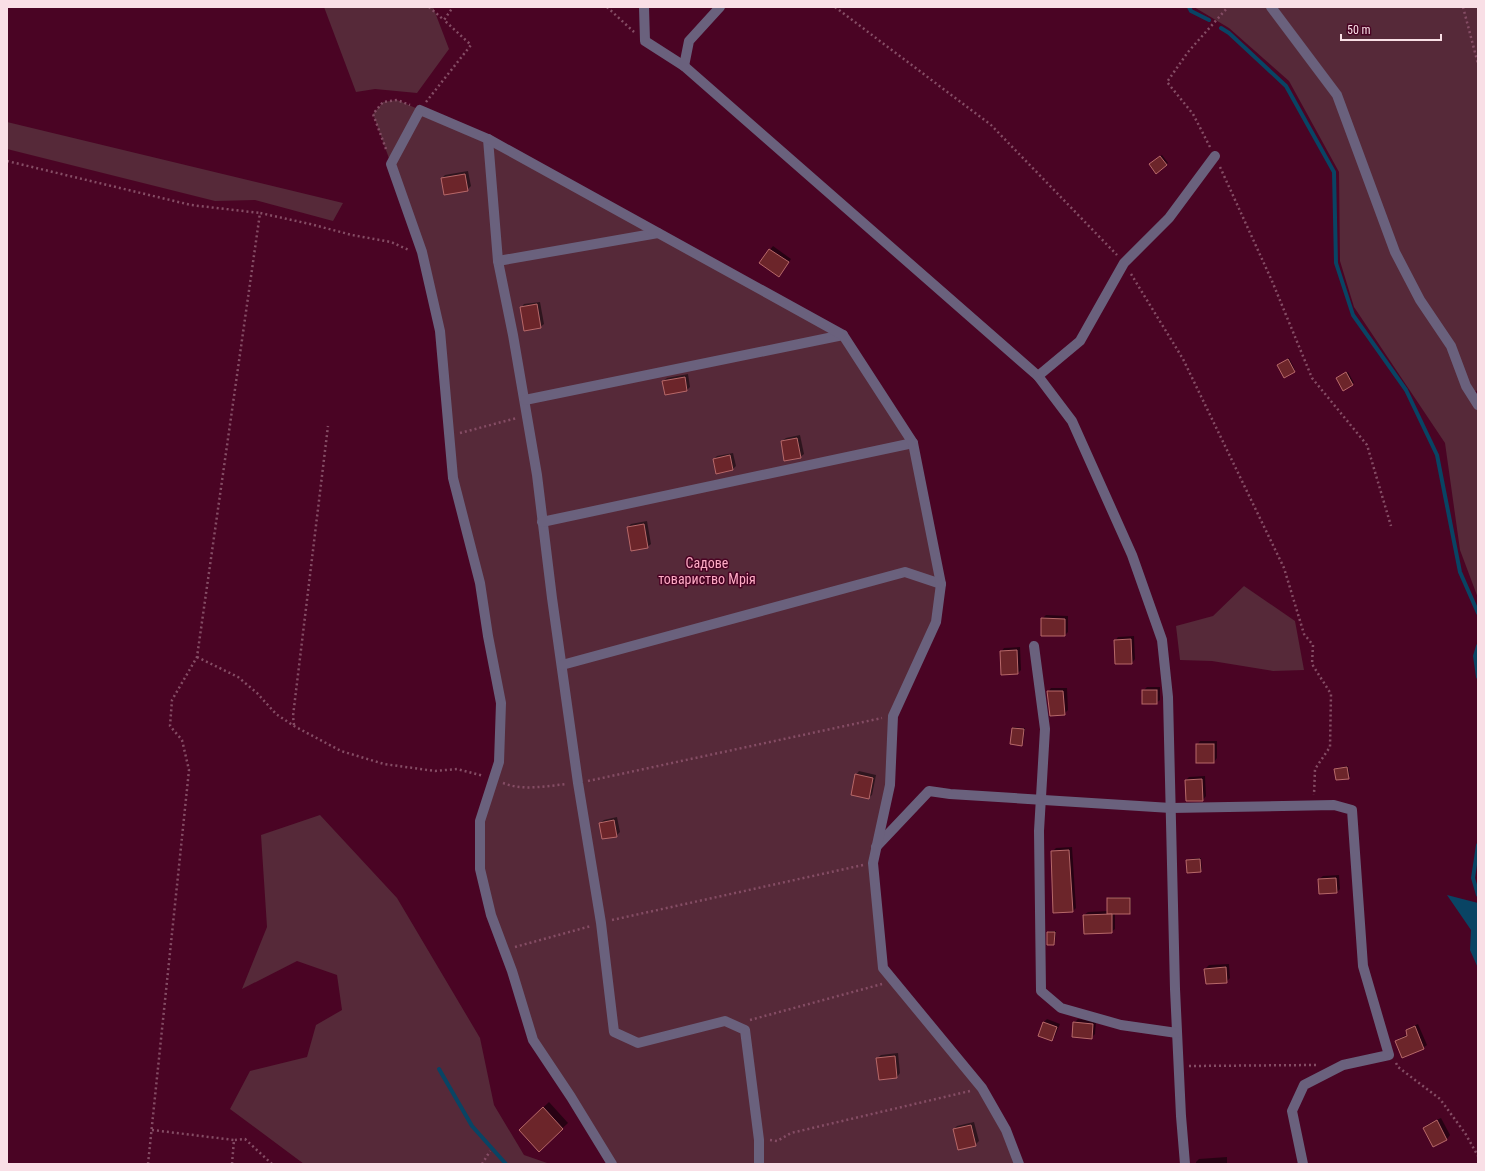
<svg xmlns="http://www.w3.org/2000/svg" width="1485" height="1171" font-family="'Roboto Condensed',sans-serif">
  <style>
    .green { fill: #562939 }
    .water { fill: #094464 }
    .shadow { fill: #0007 }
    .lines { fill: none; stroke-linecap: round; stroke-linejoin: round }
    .stream { stroke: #094464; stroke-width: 4 }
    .building { fill: #6c252a; stroke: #b76869 }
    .path { stroke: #854d65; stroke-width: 2.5; stroke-dasharray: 2 3; stroke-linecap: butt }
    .street { stroke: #6a617d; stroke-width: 10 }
    .labels { text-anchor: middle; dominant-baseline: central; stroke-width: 3; stroke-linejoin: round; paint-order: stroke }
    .park-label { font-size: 14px; fill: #feabc5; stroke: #4a0424 }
  </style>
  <rect width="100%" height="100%" fill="#4a0424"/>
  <!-- green -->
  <g class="green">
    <polygon points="324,7 433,7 449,49 417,93 375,89 356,92"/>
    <polygon points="1194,7 1478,7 1478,390 1474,392 1478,397 1478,598 1460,550 1445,443 1354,307 1340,261 1339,172 1289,81 1229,28"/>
    <polygon points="397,100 488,139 842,335 913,443 941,584 936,622 893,716 890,785 873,863 883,967 982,1088 1018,1164 612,1164 533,1040 480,869 480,821 499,762 501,703 453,478 440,331 408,211 373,114 383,102"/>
    <polygon points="7,122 343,203 333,221 255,200 215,201 7,149"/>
    <polygon points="1244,586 1295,621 1304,670 1273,671 1212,661 1180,660 1176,626 1213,616"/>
    <polygon points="320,815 397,898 480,1038 494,1105 524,1155 550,1164 304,1164 230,1109 250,1071 307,1057 316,1025 342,1010 337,975 297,961 242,989 267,927 261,835"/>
  </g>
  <!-- water -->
  <polygon class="water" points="1447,895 1478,903 1478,968 1470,950 1471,930"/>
  <!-- shadow -->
  <g class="shadow">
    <polygon points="1162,155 1168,163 1156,172 1151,163"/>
    <polygon points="468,171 471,186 467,190 442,178 445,175"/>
    <polygon points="773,246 791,259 782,272 760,262"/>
    <polygon points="540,302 544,324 540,327 521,308 524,304"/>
    <polygon points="1289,358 1295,370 1294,371 1280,364"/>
    <polygon points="1348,372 1354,383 1343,389 1339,377"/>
    <polygon points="688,374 690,387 687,390 663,381 667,378"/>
    <polygon points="800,435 804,454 800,457 782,441 786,438"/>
    <polygon points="733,453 736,466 732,470 714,459 717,456"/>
    <polygon points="647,521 651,544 647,547 628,527 631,524"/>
    <polygon points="1046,615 1068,616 1068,632 1065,635 1042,619"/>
    <polygon points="1134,636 1135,659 1132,663 1115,641 1118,637"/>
    <polygon points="1020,647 1021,670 1018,673 1001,652 1004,648"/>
    <polygon points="1147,687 1160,687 1160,700 1156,703 1143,691"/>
    <polygon points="1051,688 1067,688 1068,710 1064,714 1048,692"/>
    <polygon points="1014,727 1025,728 1023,744 1022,745 1013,728"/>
    <polygon points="1200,741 1217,741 1217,758 1214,762 1197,762 1197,745"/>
    <polygon points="1348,766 1350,776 1348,778 1335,769 1336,768"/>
    <polygon points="859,771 876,775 872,795 868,798 856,775"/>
    <polygon points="1205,776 1206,796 1203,800 1187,800 1186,780 1189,777"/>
    <polygon points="617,817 620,832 616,836 600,823 604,820"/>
    <polygon points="1072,847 1076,908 1072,912 1052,852 1056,848"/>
    <polygon points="1201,858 1202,869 1201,871 1187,860 1189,859"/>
    <polygon points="1339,875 1340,889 1337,892 1319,879 1323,876"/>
    <polygon points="1110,897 1131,897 1131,911 1130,913 1115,913 1115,929 1111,932 1084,915 1088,912 1108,911 1108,898"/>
    <polygon points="1049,931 1056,931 1055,943 1054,944 1048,932"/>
    <polygon points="1229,964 1230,978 1226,982 1205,969 1209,965"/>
    <polygon points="1047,1019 1060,1024 1055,1036 1052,1040 1044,1022"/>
    <polygon points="1078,1019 1096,1021 1095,1034 1091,1038 1074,1023"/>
    <polygon points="1418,1024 1427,1045 1423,1048 1396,1041 1400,1038 1408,1034 1407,1030 1411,1027"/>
    <polygon points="898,1053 900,1073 897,1077 877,1058 881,1055"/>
    <polygon points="549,1102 568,1123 539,1150 520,1130"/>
    <polygon points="1441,1118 1450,1135 1447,1139 1434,1146 1424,1128 1428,1124"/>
    <polygon points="974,1122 979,1141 975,1145 954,1129 957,1126"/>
    <polygon points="1227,1157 1227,1164 1196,1164 1196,1162 1199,1159"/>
  </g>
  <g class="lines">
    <!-- stream -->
    <g class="stream">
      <polyline points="1189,7 1191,11 1209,20"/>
      <polyline points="1221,28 1229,33 1286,86 1334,172 1336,263 1353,315 1406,390 1437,455 1460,572 1478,613"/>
      <polyline points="1478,646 1475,656 1478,677"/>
      <polyline points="1478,845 1473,878 1478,895"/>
      <polyline points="439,1069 472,1126 506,1164"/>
    </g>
  </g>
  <!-- building -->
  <g class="building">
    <polygon points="1160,156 1167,165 1156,174 1149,164"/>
    <polygon points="465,174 468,191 444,195 441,178"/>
    <polygon points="769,249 789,262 779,277 759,263"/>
    <polygon points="537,304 541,328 524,331 520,307"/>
    <polygon points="1288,359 1295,372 1284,378 1277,365"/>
    <polygon points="1346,372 1353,385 1343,391 1336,378"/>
    <polygon points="685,377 687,391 665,395 662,381"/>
    <polygon points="797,438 801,458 784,461 781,441"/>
    <polygon points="730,455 733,470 716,474 713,459"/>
    <polygon points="644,524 648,548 631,551 627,527"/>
    <polygon points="1041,618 1065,619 1065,636 1041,636"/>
    <polygon points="1131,639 1132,664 1115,664 1114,640"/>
    <polygon points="1017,650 1018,674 1001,675 1000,651"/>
    <rect x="1142" y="690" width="15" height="14"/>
    <polygon points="1047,691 1063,691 1065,715 1050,716"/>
    <polygon points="1012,728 1024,729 1022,746 1010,744"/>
    <rect x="1196" y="744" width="18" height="19"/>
    <polygon points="1347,767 1349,779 1336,780 1334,769"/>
    <polygon points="855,774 873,778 869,799 851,795"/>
    <polygon points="1202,779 1203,801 1186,801 1185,780"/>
    <polygon points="614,820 617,837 602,839 599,823"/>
    <polygon points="1069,850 1073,912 1053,913 1051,851"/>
    <polygon points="1200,859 1201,872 1187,873 1186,860"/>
    <polygon points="1336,878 1337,893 1319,894 1318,879"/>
    <rect x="1107" y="898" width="23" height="16"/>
    <polygon points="1112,914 1112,933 1084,934 1083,915"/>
    <polygon points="1047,932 1055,932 1054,945 1047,945"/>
    <polygon points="1226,967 1227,983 1206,984 1204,969"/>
    <polygon points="1043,1022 1057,1027 1052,1041 1038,1036"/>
    <polygon points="1073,1022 1093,1024 1092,1039 1072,1037"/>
    <polygon points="1415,1026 1424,1049 1402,1058 1395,1041 1407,1036 1406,1030"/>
    <polygon points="895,1056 897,1078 879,1080 876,1058"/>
    <polygon points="543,1107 563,1129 539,1152 519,1130"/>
    <polygon points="1437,1120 1447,1140 1433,1147 1423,1128"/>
    <polygon points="971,1125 976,1146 958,1150 953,1129"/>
  </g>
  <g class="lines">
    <!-- path -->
    <g class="path">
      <polyline points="429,7 444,20"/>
      <polyline points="607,7 634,32"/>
      <polyline points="835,7 991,125 1117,255"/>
      <polyline points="1463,7 1478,64"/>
      <polyline points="426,102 471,45 444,20 453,7"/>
      <polyline points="1210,147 1193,114 1167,82 1188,52 1228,7"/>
      <polyline points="386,149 373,114 383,102 397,100 410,105"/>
      <polyline points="7,161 191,205 260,213"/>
      <polyline points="1220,167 1272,281 1312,378 1367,445 1391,526"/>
      <polyline points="1131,274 1183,359 1284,568 1304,634 1313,645 1312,664 1331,694 1330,747 1315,769 1314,795"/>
      <polyline points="460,433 517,418"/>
      <polyline points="197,657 238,677 257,693 276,714 294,726 341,751 384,764 435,771 457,769 484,776"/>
      <polyline points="294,725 293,716 328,426"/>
      <polyline points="588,781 882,718"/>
      <path d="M503 783C523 791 546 786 567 784"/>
      <polyline points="612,920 863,865"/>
      <polyline points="515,947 591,926"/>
      <polyline points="750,1020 882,984"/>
      <polyline points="1396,1063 1398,1067 1440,1099 1465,1133 1478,1156"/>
      <polyline points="1189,1066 1316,1065"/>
      <polyline points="152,1130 234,1140"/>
      <polyline points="770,1140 777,1141 791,1133 970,1091"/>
      <polyline points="148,1164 189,770 182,740 170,726 172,700 197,657 260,213 310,224 352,235 391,242 409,250"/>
      <polyline points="232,1164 234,1140 245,1139 272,1164"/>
      <polyline points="482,1164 490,1151"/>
    </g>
    <!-- street -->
    <g class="street">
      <polyline points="644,7 645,41 684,66 1038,376 1072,421 1132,555 1162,640 1168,697 1175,989 1181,1116 1185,1164"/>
      <polyline points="1271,7 1337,95 1395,252 1420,300 1451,346 1466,386 1478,405"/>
      <polyline points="684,66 689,41 720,7"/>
      <polyline points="488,139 498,261 513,335 537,475 552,598 578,783 601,923 614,1032 638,1043 725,1021 745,1030 759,1140 759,1164"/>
      <polyline points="498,261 658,233"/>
      <polyline points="1038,376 1080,341 1124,263 1169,218 1215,156"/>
      <polyline points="525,400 843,335"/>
      <polyline points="542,522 913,443"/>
      <polyline points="1034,646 1045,729 1039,831 1041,991 1061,1008 1121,1025 1177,1033"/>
      <polyline points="562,665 905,572 941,584"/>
      <polyline points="876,847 929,791 950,794 1171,808 1334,805 1352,810 1363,966 1389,1055 1343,1065 1304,1085 1292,1111 1303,1164"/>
      <polyline points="612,1164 571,1097 533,1040 512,971 491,915 480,869 480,821 499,762 501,703 488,636 480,583 453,478 440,331 422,252 391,164 420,110 488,139 843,335 913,443 941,584 936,622 893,716 890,785 873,863 883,968 982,1088 1006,1130 1019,1164"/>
    </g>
  </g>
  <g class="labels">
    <!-- park labels -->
    <g class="park-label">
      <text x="707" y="563">Садове<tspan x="707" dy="16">товариство Мрія</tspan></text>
    </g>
  </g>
  <!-- border -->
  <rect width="1485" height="1171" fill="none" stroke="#f9dfe6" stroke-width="16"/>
  <!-- scale -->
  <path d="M1341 34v6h100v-6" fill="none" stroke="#f9dfe6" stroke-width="2"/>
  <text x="1347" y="34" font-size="12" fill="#f9dfe6" stroke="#4a0424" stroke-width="3" paint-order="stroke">50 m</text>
</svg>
